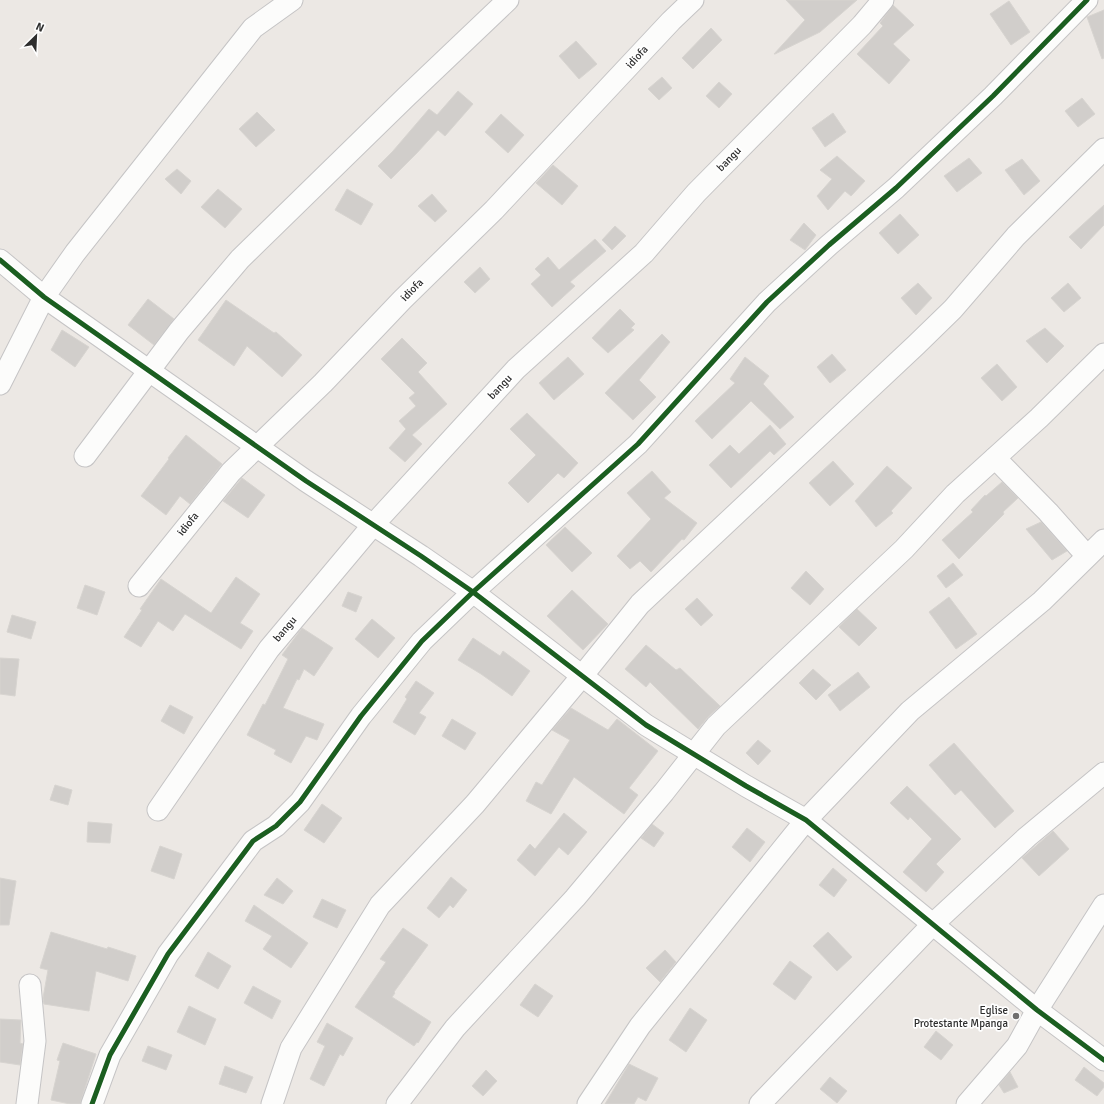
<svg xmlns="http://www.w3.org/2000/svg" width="1104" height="1104" font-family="Signika,sans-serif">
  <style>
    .building { fill: #d1cecb; stroke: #d7d4d0 }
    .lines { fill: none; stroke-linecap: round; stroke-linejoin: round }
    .street-casing { stroke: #c5c4c5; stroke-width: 23 }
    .street { stroke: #fcfcfb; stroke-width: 21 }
    .cycleway-casing { stroke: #fff; stroke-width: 8 }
    .cycleway { stroke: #1b5e20; stroke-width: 5 }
    .poi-dot { fill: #706f6e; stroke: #fff; stroke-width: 1.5 }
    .labels { text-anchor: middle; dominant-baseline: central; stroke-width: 3.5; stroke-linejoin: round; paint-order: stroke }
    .street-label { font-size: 11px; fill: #2e2e2e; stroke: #fff }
    .poi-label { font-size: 11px; fill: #2e2e2e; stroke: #fff; text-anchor: end }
  </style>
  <rect width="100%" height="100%" fill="#ece8e4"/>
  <!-- building -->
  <g class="building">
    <polygon points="786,0 857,0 820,32 775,54 774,54 805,20"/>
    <polygon points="1009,1 1030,32 1011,45 990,14"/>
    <polygon points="893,5 914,25 893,44 910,60 889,84 857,54 883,26 880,23"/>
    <polygon points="1104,10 1104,58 1102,59 1087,17"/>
    <polygon points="711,28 722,40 693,69 682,58"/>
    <polygon points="576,41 597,64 579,79 559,56"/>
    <polygon points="662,77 672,88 659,100 648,89"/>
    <polygon points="719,82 732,94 719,108 706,96"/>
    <polygon points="458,91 473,104 445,136 438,130 416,154 391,179 378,166 393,151 429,109 437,115"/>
    <polygon points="1082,98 1095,114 1078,127 1065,111"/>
    <polygon points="257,112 275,130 256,147 239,129"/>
    <polygon points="833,113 846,132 825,147 812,128"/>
    <polygon points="501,114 524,135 508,153 485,132"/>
    <polygon points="837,156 865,181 851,196 845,191 828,210 817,196 832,179 820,170"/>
    <polygon points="969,158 982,173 957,192 944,176"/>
    <polygon points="1022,159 1040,181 1024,195 1005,170"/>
    <polygon points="553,165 578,186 562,205 536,183"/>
    <polygon points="177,169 191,181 181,194 165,179"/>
    <polygon points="218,189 242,209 225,228 201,207"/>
    <polygon points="347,189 373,204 361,225 335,210"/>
    <polygon points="432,194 447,211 435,222 418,206"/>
    <polygon points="1104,205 1104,225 1081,249 1069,237"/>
    <polygon points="900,214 919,235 898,254 879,233"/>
    <polygon points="804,223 816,235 805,250 790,240"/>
    <polygon points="615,226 626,236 612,250 602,240"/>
    <polygon points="595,239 606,251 570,282 575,286 552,307 531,284 541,275 535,269 548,257 559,270"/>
    <polygon points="480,267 490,279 475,293 464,282"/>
    <polygon points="918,283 932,298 916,315 901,298"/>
    <polygon points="1068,283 1081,298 1064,312 1051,298"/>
    <polygon points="148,299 174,319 154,345 128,325"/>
    <polygon points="226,300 274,333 276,332 302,355 282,377 247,346 234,366 198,340"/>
    <polygon points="620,309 635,324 631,328 634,330 608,353 592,338"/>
    <polygon points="1045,328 1064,346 1047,363 1026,341"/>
    <polygon points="62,330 89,347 75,367 51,350"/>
    <polygon points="662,334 670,342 639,380 656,397 633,420 605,393"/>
    <polygon points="402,338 427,363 418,372 447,404 412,435 422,444 405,462 389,448 406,429 399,421 416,406 409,398 415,393 381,359"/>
    <polygon points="832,354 846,370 830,383 817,367"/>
    <polygon points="568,357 584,374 554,400 539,383"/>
    <polygon points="745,357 769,376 763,384 794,417 780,429 751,401 712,439 695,421 735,383 730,379"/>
    <polygon points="997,364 1017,387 1002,401 981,378"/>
    <polygon points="527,413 578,463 564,478 558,473 528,503 508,483 536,455 510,429"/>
    <polygon points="770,425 786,444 774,455 770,451 731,488 709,465 730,445 739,454"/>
    <polygon points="186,435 222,464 190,504 180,496 166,515 141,496 169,459 168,458"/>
    <polygon points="833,461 854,484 830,506 809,483"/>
    <polygon points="887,466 912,488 891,511 893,513 876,527 855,501"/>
    <polygon points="652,471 671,492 664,498 697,523 684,540 682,539 651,572 640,561 630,569 617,556 651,519 627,493"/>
    <polygon points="242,478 265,495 248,518 223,501"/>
    <polygon points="1002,482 1018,498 1003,512 1004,514 959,559 942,540 973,512 971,510 985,495 986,496"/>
    <polygon points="1041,522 1067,551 1052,560 1026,529"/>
    <polygon points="565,527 592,553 572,572 546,545"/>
    <polygon points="953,563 963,575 946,588 937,576"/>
    <polygon points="806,571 824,589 810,605 791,588"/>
    <polygon points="236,577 260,594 240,623 253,631 241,649 185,614 173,631 158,621 141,647 124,637 142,610 140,609 161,579 211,613"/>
    <polygon points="85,585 105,592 97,615 77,608"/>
    <polygon points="572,590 608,624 583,650 547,616"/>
    <polygon points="348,592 362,597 356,612 342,606"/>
    <polygon points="949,597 977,634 956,649 929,612"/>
    <polygon points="697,598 713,615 701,626 685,609"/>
    <polygon points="857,609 877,628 859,646 839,627"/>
    <polygon points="12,615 36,622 31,639 7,632"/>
    <polygon points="372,619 395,638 378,658 355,639"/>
    <polygon points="302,628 333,648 314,676 304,669 299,680 297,679 283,708 324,724 317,740 306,736 291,763 274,754 276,750 247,735 263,704 265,705 288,659 282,655"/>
    <polygon points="473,638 500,656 503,651 530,671 512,696 481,674 458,660"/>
    <polygon points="646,645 676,670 680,668 720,706 708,717 698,729 650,682 646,687 625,669"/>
    <polygon points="0,658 19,659 15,696 0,694"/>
    <polygon points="813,669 831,685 816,700 799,683"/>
    <polygon points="858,672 870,687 840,711 828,695"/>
    <polygon points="416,681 434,693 419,713 426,717 415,735 393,722 407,699 405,697"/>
    <polygon points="170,705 193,717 184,734 161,721"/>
    <polygon points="571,708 608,730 617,719 658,751 629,788 638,795 624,814 574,777 551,814 526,801 536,782 542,785 570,740 552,730"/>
    <polygon points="452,719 476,733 465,750 442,736"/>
    <polygon points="758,740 771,751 758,765 746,753"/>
    <polygon points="954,743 1014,811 995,828 961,790 955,795 929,765"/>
    <polygon points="55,785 72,790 68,805 50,800"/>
    <polygon points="907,786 961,839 936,864 944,872 926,892 903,872 932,839 910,817 908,820 890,803"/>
    <polygon points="322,804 342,818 324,843 304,830"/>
    <polygon points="564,813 587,832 568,855 559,847 535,876 517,860 530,844 535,849"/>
    <polygon points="88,822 112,824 110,843 87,842"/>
    <polygon points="652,824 664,833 654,847 641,838"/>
    <polygon points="747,828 765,842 750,862 732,847"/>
    <polygon points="1053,831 1069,849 1039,876 1022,858"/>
    <polygon points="160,846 182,854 174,879 151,871"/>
    <polygon points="833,868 847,880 834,897 819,885"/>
    <polygon points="451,877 467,890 453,908 450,905 439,918 427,908"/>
    <polygon points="0,878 16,881 9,925 0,925"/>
    <polygon points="277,878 293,891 283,904 264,895"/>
    <polygon points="322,899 346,910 337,928 313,917"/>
    <polygon points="254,905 308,943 291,968 263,949 272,936 245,921"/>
    <polygon points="403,928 428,945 394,992 395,993 392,997 431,1022 418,1043 417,1042 414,1046 355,1007 386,962 380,959"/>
    <polygon points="51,932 107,949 108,947 136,956 128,981 96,971 89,1011 44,1004 43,998 48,970 40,968"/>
    <polygon points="828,932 852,957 837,971 813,946"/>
    <polygon points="665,950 676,962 660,982 646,968"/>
    <polygon points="208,952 231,966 218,989 195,976"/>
    <polygon points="790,961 812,977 795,1000 773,984"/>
    <polygon points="535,984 553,996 538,1017 520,1005"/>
    <polygon points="253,986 281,1001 272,1019 244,1003"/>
    <polygon points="189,1006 216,1019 205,1045 177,1032"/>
    <polygon points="690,1008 707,1020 686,1052 669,1040"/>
    <polygon points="0,1019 21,1020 20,1043 23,1044 20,1065 0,1062"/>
    <polygon points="327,1023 353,1038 343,1056 340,1054 324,1086 310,1079 325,1046 317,1042"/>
    <polygon points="936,1031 953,1045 941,1060 924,1047"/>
    <polygon points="63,1043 96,1054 80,1104 70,1104 51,1100 60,1061 57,1060"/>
    <polygon points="148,1046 172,1055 166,1070 142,1061"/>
    <polygon points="629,1064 658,1078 646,1101 638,1097 634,1104 605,1104"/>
    <polygon points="225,1066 253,1077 246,1093 219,1084"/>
    <polygon points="1084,1067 1104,1083 1104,1087 1097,1096 1075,1080"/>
    <polygon points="486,1070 497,1081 483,1096 472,1086"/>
    <polygon points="1010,1072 1018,1087 1004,1093 999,1085"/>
    <polygon points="830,1077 847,1091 837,1103 820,1089"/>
  </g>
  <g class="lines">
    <defs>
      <g id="street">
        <polyline points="0,260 44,297 306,481 421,556 473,592 646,725 746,786 806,820 1037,1010 1104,1060"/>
        <polyline points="0,384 44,297 75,253 253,28 292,0"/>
        <polyline points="85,456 179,331 240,259 406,97 508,0"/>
        <polyline points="995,458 1048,512 1087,556"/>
        <polyline points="139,586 231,472 323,383 402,300 494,210 671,21 693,0"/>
        <polyline points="158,810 269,649 373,525 516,369 644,253 696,193 862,25 883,0"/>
        <polyline points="27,1104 35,1041 30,985"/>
        <polyline points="92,1104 110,1055 168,954 253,841 276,826 300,802 361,716 422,641 473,592 638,444 767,302 829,245 896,188 993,96 1087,0"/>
        <polyline points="272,1104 291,1048 380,905 475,804 582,676 640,604 916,345 953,309 1016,236 1104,149"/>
        <polyline points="397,1104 455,1028 575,898 664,792 716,726 904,549 955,494 1039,418 1104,354"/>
        <polyline points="588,1104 640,1026 806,820 910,711 1042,601 1104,540"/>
        <polyline points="760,1104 933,924 1027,837 1104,773"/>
        <polyline points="967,1104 1017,1046 1037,1010 1104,905"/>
      </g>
    </defs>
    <!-- street casing -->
    <use href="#street" class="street-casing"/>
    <!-- street -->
    <use href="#street" class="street"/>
    <defs>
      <g id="cycleway">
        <polyline points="0,260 44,297 306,481 421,556 473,592 646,725 746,786 806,820 1037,1010 1104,1060"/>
        <polyline points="92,1104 110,1055 168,954 253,841 276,826 300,802 361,716 422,641 473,592 638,444 767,302 829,245 896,188 993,96 1087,0"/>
      </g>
    </defs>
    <!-- cycleway casing -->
    <use href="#cycleway" class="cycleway-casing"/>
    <!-- cycleway -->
    <use href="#cycleway" class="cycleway"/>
  </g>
  <!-- markers -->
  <circle class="poi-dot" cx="1016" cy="1016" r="4"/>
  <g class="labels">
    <!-- street labels -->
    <g class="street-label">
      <text transform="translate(637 57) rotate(-47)">idiofa</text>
      <text transform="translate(729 159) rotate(-46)">bangu</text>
      <text transform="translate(412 290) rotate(-45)">idiofa</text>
      <text transform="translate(500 387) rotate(-47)">bangu</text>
      <text transform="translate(188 524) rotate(-51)">idiofa</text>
      <text transform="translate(285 629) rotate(-50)">bangu</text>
    </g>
    <!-- poi labels -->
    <g class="poi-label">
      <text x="1008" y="1010">Eglise<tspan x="1008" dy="13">Protestante Mpanga</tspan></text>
    </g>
  </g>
  <!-- north arrow -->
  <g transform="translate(36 36) rotate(24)" stroke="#ffffff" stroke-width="3" paint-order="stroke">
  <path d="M0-3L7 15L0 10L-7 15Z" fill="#2e2e2e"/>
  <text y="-6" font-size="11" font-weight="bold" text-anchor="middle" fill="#2e2e2e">N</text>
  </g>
</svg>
